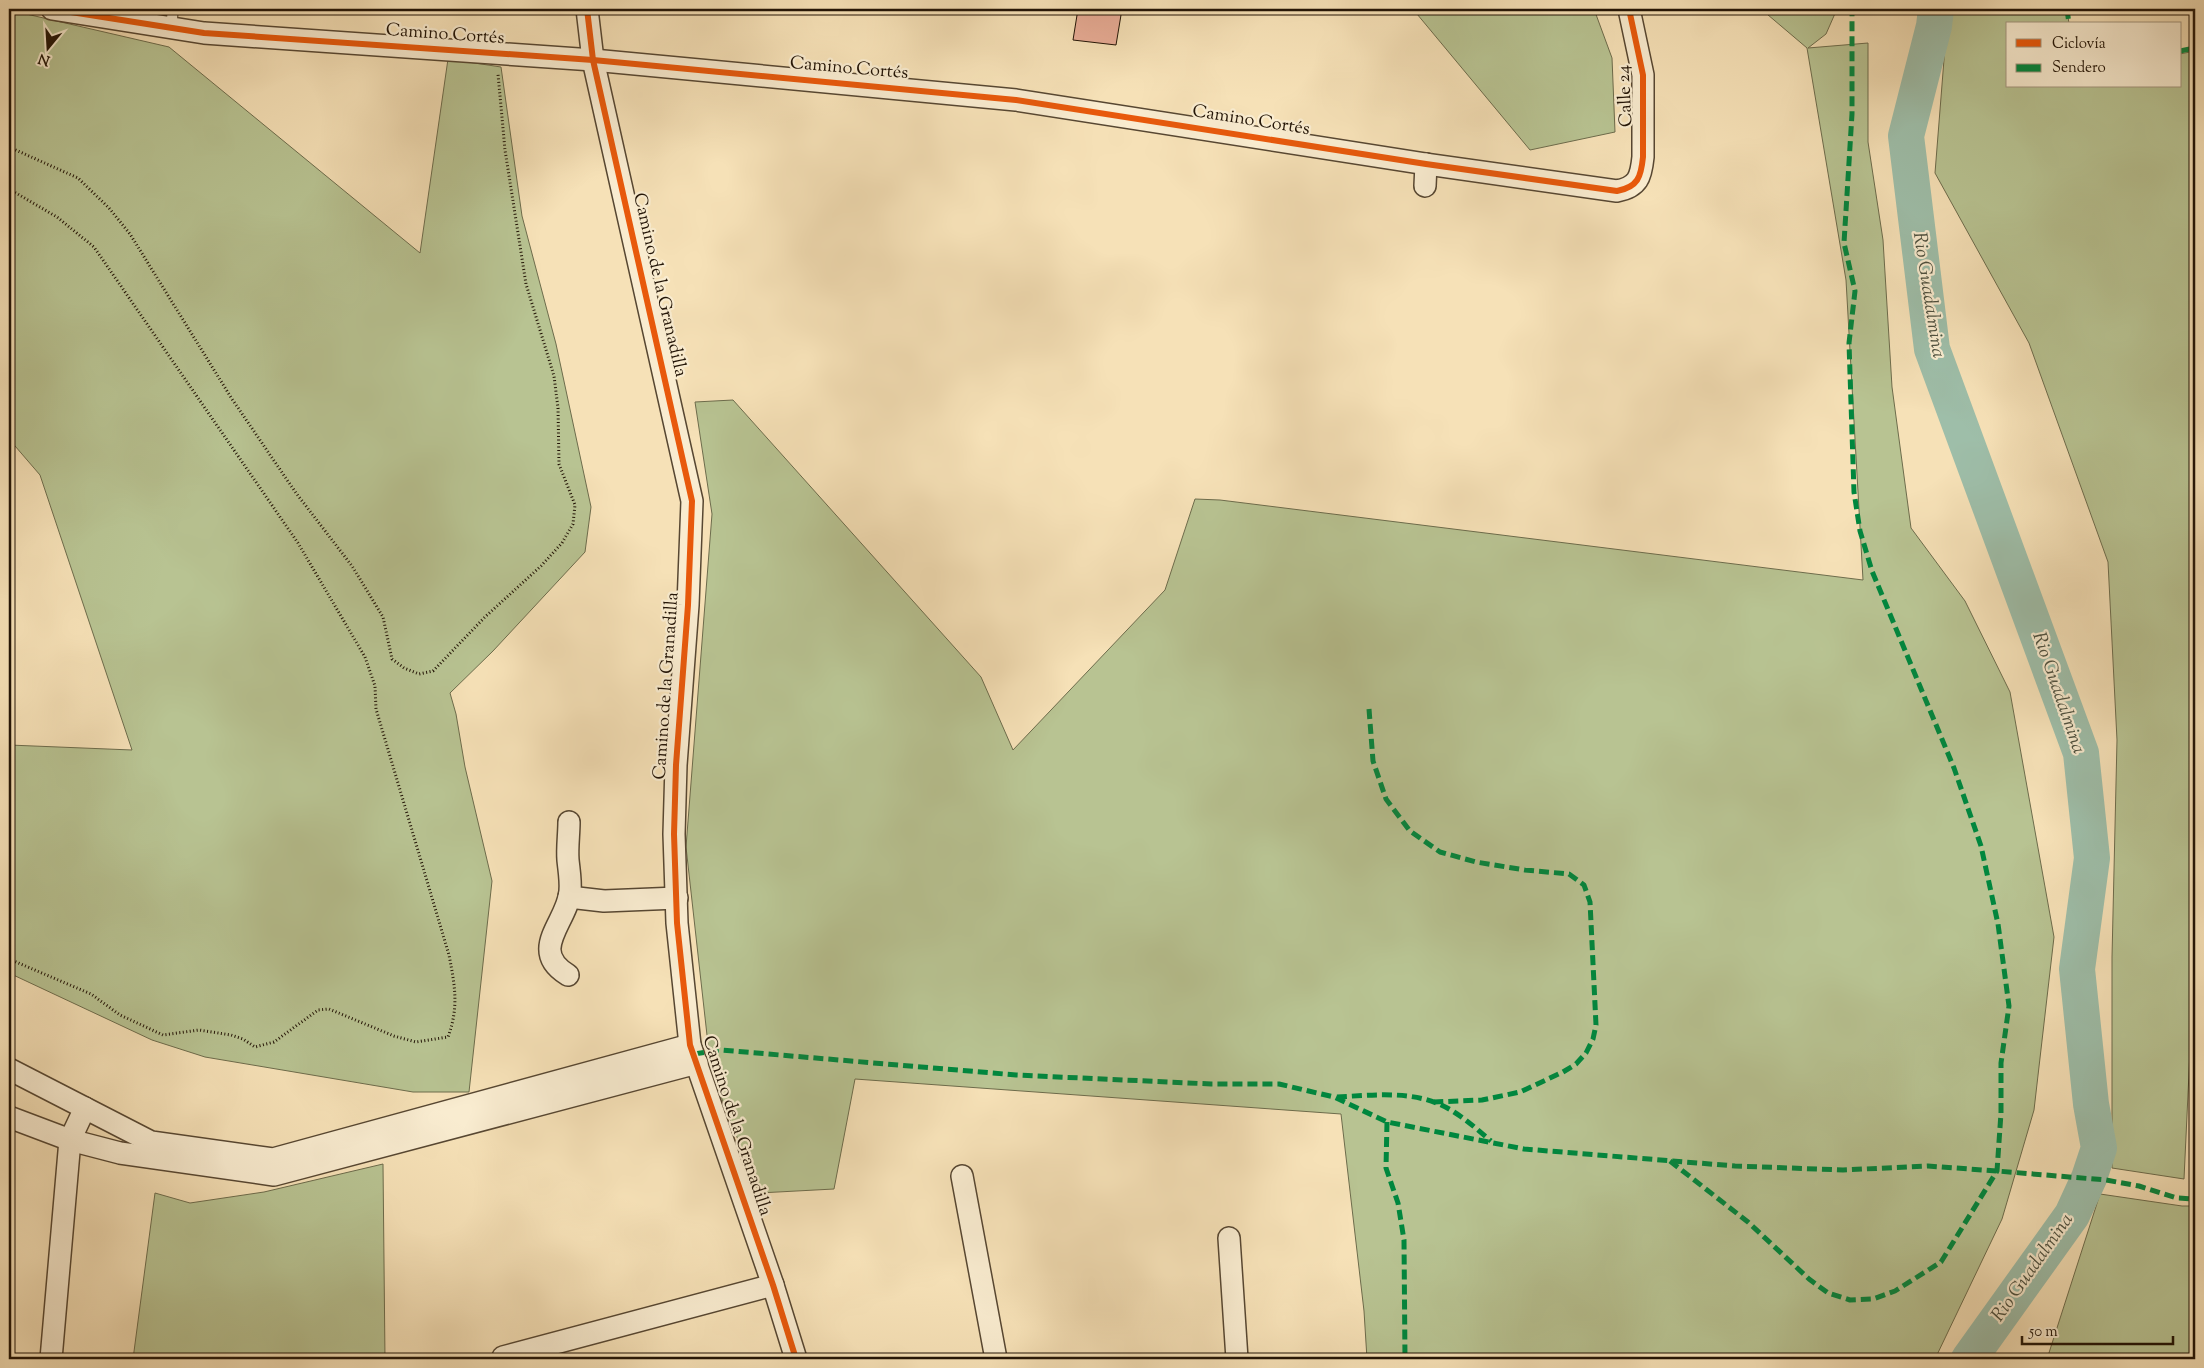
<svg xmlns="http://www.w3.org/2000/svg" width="2204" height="1368" font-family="'Sorts Mill Goudy',serif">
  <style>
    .green { fill: #b8c392; stroke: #6d6c4c }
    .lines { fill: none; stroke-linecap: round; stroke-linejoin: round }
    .river { stroke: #9ebea9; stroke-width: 36 }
    .building { fill: #e8ac96; stroke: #221406 }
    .service-casing { stroke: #574732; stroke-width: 12 }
    .minor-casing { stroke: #574732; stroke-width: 24 }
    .path { stroke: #221406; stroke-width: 3; stroke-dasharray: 1 2.5; stroke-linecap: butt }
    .service { stroke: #f9ecd0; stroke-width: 10 }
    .minor { stroke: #f9ecd0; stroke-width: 21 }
    .quiet { stroke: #00873e; stroke-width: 5; stroke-dasharray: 10 5; stroke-linecap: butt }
    .cycleway-casing { stroke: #f9ecd0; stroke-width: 9 }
    .cycleway { stroke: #e8590c; stroke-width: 6 }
    .labels { text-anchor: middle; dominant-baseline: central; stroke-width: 4.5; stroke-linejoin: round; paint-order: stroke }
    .street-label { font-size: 18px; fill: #221406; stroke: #f9ecd0 }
    .water-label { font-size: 19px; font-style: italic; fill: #4d503f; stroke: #f9ecd0 }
  </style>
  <rect width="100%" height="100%" fill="#f6e1b7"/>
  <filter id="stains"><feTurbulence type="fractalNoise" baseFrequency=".004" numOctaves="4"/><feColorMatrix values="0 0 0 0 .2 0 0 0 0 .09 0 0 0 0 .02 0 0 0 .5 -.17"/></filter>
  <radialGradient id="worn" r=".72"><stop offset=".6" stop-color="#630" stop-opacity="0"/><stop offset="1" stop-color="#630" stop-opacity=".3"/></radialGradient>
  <!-- green -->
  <g class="green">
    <polygon points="1404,9 1594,9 1612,58 1615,132 1530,150 1417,14"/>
    <polygon points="1761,9 1837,9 1826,34 1808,48 1868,43 1868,142 1883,240 1892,387 1911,528 1965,601 2010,692 2054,937 2034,1110 2002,1219 1935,1359 1367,1359 1364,1311 1341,1114 855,1079 834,1189 759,1193 711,1071 686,847 712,514 695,402 733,400 981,677 1013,750 1165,590 1195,499 1220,500 1863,580 1846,280 1807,48"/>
    <polygon points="1948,9 2067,9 2069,24 2008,24 2008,86 2180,86 2180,54 2195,51 2195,945 2184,1179 2112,1168 2112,957 2117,740 2108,562 2029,343 1935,173"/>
    <polygon points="9,10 169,47 420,253 448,59 501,67 522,216 556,344 591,507 585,552 493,651 450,693 456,714 465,767 492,881 469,1092 413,1092 205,1057 152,1040 9,973 9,745 132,750 40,475 9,439"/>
    <polygon points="383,1164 385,1359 133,1359 155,1193 190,1203 264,1192"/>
    <polygon points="2100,1194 2182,1206 2195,1206 2195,1359 2047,1359"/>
  </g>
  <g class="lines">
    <!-- river -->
    <polyline class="river" points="1936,9 1934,26 1906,136 1932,349 2081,753 2092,858 2077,969 2091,1104 2099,1148 2089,1178 2072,1215 1969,1359"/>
  </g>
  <!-- building -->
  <polygon class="building" points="1078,9 1122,9 1116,45 1073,40"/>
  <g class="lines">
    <defs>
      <polyline id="service" points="171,28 173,9"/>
      <g id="minor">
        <path d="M52 9 204 33 593 60 1016 100 1426 164 1617 191C1638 187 1641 177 1643 157V75L1629 9"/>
        <polyline points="587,9 593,60 692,501 688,605 676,765 674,834 677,923 690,1045 773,1285 796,1359"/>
        <polyline points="1425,186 1426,164"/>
        <polyline points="569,897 604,901 677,898"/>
        <path d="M568 975C527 950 568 922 570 891 571 881 569 870 568 860 567 848 569 834 569 822"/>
        <polyline points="9,1069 151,1142 273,1159 690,1045"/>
        <polyline points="9,1117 70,1140 120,1153 274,1175 697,1063"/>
        <polyline points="962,1176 996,1359"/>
        <polyline points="1229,1238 1237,1359"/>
        <polyline points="51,1359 70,1140 85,1108"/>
        <polyline points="503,1359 503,1357 773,1285"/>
      </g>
    </defs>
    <!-- service casing -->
    <use href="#service" class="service-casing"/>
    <!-- minor casing -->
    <use href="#minor" class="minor-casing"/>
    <!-- path -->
    <g class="path">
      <polyline points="9,147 78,178 109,208 130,234 232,399 296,493 352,566 383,617 392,659 404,668 419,674 433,671 485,617 541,566 562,543 573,524 575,505 559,464 558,408 554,376 526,284 505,150 498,74"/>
      <path d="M9 189 57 217 94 247 298 543 365 657 375 686 376 709 449 955C455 986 459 1007 448 1037L416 1042 394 1036 329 1009 318 1010 274 1042 255 1047 243 1039 231 1035 199 1030 163 1035 120 1015 91 994 9 959"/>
    </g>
    <!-- service -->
    <use href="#service" class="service"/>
    <!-- minor -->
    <use href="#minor" class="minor"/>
    <!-- quiet -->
    <g class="quiet">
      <polyline points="2067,9 2069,24"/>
      <polyline points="2180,51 2195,48"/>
      <polyline points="1369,709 1373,761 1386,799 1410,831 1440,852 1476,862 1525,870 1569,874 1584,885 1590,902 1596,1025 1593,1039 1586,1053 1576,1064 1563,1072 1520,1092 1482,1100 1434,1102"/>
      <polyline points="694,1054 721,1050 1016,1075 1211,1084 1279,1084 1334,1097 1387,1122 1524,1149 1735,1166 1843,1170 1928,1166 1997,1171 2106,1180 2139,1186 2177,1198 2195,1199"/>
      <path d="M1337 1097C1376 1095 1419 1089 1454 1112 1467 1120 1479 1131 1491 1141"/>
      <polyline points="1387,1122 1386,1168 1398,1203 1404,1240 1405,1359"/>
      <polyline points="1670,1161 1748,1222 1809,1279 1828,1293 1850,1300 1873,1299 1895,1291 1941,1262 1997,1171 2001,1113 2001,1063 2009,1006 1998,924 1981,846 1954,768 1872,571 1860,531 1854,492 1849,343 1855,291 1844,243 1852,114 1852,9"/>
    </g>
    <defs>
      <g id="cycleway">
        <path d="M52 9 204 33 593 60 1016 100 1426 164 1617 191C1638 187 1641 177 1643 157V75L1629 9"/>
        <polyline points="587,9 593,60 692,501 688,605 676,765 674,834 677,923 690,1045 773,1285 796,1359"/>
      </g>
    </defs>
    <!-- cycleway casing -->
    <use href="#cycleway" class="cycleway-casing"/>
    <!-- cycleway -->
    <use href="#cycleway" class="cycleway"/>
  </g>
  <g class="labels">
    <!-- street labels -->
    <g class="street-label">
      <text transform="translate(445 35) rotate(4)">Camino Cortés</text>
      <text transform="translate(849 69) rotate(5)">Camino Cortés</text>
      <text transform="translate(1626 96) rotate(-93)">Calle 24</text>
      <text transform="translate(1251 121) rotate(9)">Camino Cortés</text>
      <text transform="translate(659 285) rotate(77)">Camino de la Granadilla</text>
      <text transform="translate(667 686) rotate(-86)">Camino de la Granadilla</text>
      <text transform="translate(736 1126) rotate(72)">Camino de la Granadilla</text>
    </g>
    <!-- water labels -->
    <g class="water-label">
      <text transform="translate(1928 295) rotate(81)">Rio Guadalmina</text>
      <text transform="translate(2058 693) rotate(71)">Rio Guadalmina</text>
      <text transform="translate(2033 1268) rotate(-55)">Rio Guadalmina</text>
    </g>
  </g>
  <!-- margin -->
  <rect width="2204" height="1368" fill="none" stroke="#f6e1b7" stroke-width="30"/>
  <rect x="10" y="10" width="2184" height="1348" fill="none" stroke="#221406" stroke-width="2.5"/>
  <rect x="15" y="15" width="2174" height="1338" fill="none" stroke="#221406"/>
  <!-- legend -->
  <rect x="2006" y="22" width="175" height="65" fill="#f9ecd0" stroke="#a3967f"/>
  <rect x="2016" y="39" width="25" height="8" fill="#e8590c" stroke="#a3967f"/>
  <text x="2052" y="48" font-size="15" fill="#221406">Ciclovía</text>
  <rect x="2016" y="64" width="25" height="8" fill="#00873e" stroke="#a3967f"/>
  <text x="2052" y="72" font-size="15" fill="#221406">Sendero</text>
  <!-- north arrow -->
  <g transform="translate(48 48) rotate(198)" stroke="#f9ecd0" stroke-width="4" paint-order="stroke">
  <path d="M0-4L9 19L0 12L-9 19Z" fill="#221406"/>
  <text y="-8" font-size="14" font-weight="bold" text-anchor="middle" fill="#221406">N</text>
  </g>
  <!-- scale -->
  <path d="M2022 1336v8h151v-8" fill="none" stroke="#221406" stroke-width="2.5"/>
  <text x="2029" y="1336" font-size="15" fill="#221406" stroke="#f9ecd0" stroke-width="4" paint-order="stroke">50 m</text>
  <rect width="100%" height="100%" filter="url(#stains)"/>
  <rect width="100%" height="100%" fill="url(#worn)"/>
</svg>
